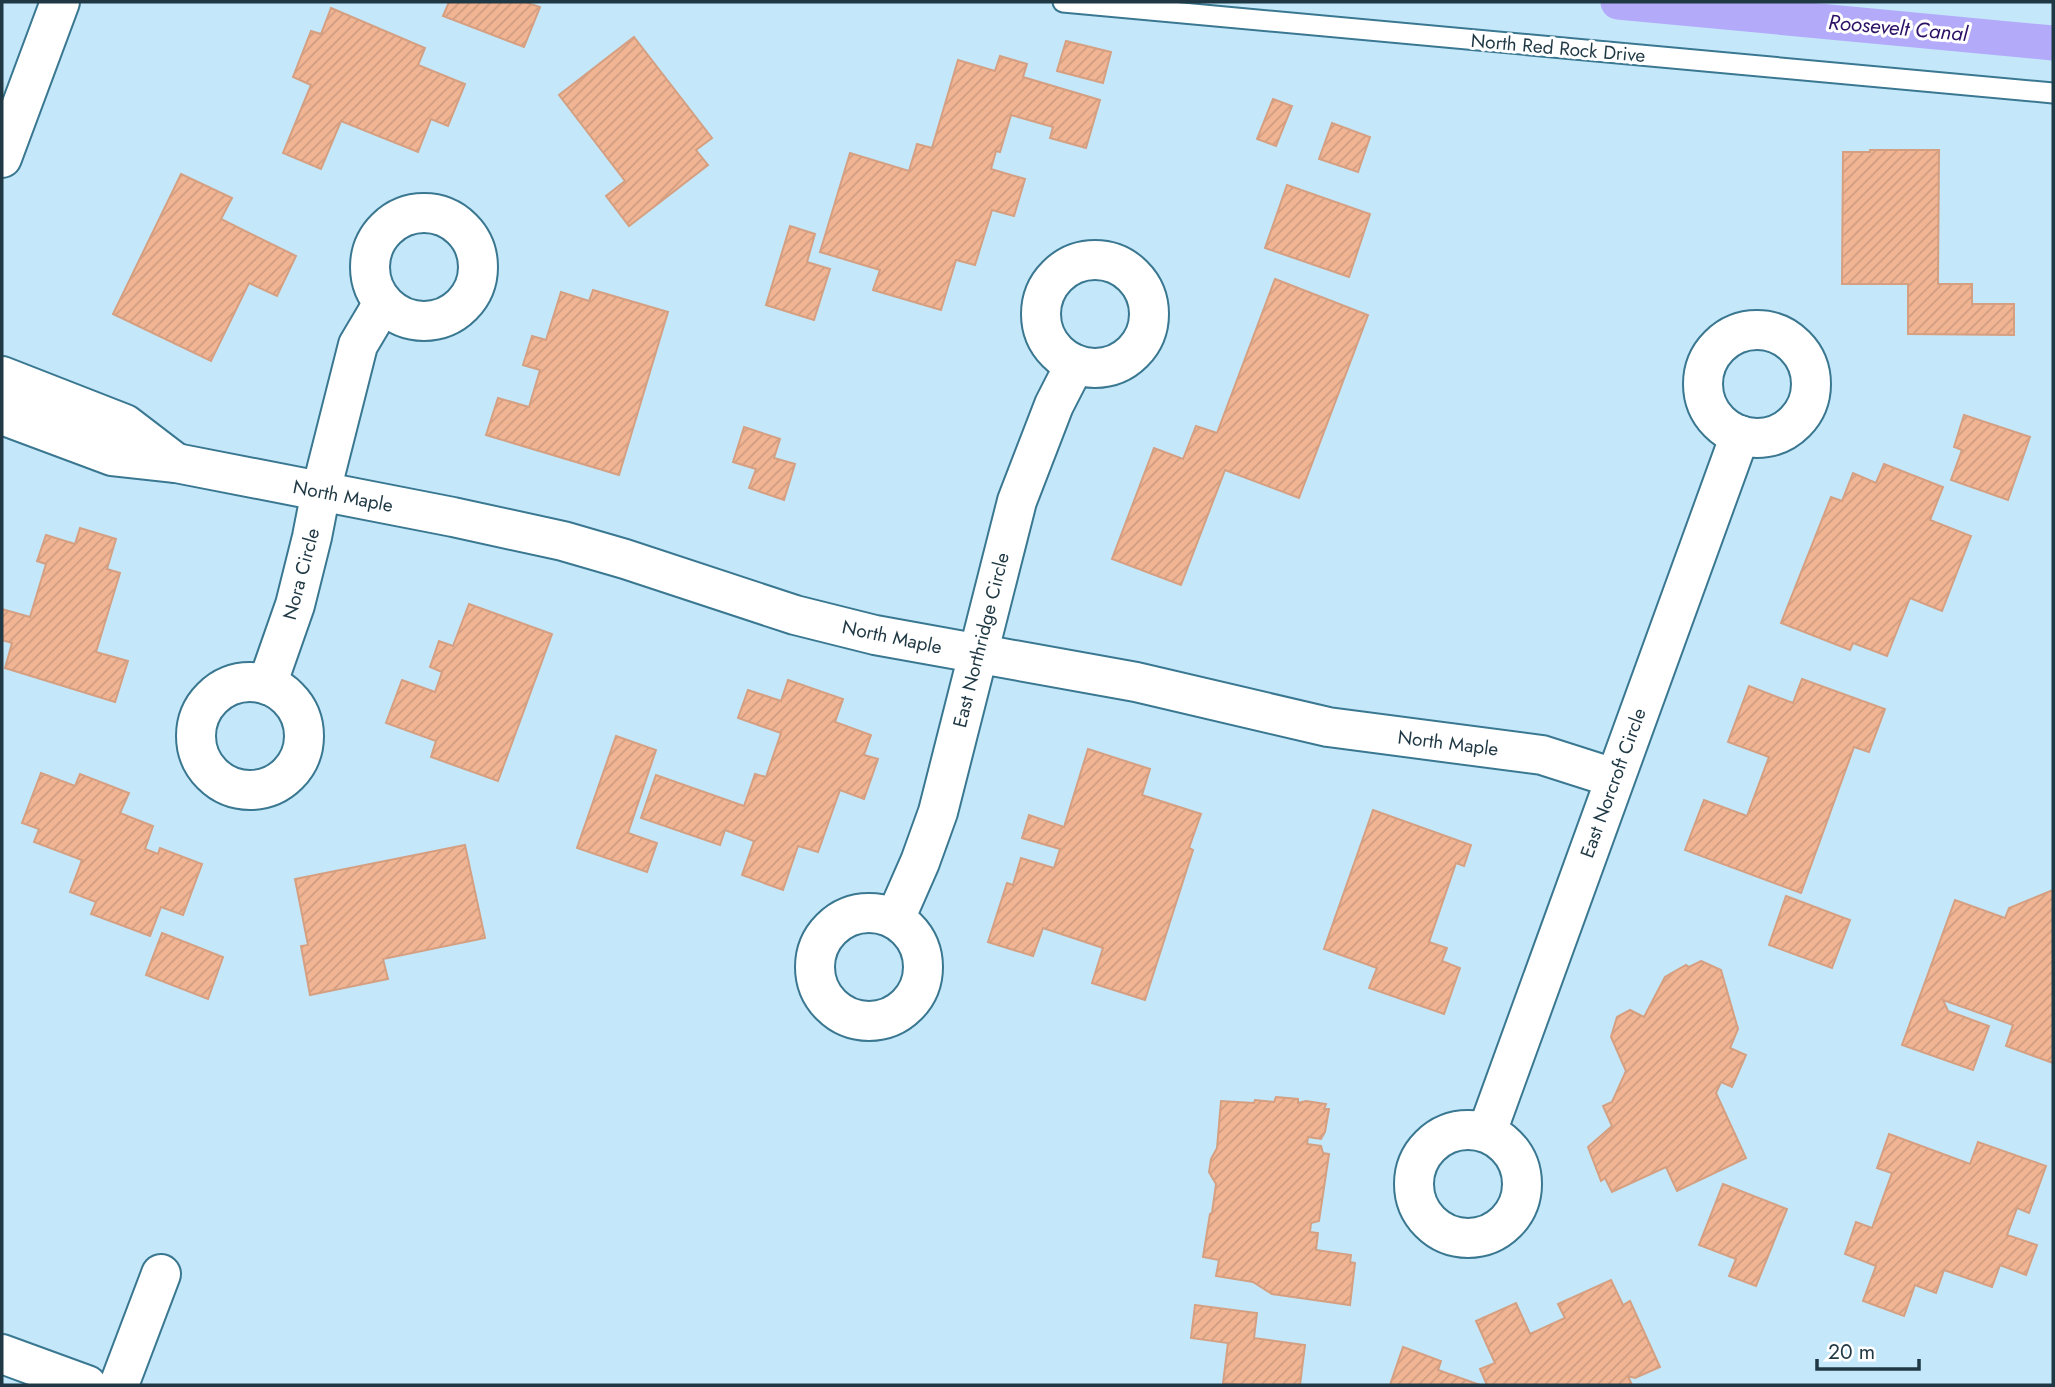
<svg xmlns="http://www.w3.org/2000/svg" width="2055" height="1387" font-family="Jost,sans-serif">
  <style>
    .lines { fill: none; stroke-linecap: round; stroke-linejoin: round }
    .canal { stroke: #b4aafa; stroke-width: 35 }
    .building { fill: url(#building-hatch); stroke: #d59f82; stroke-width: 2 }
    .lane-casing { stroke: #3a7791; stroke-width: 23 }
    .street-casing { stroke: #3a7791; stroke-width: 42 }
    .secondary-casing { stroke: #3a7791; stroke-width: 42 }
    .lane { stroke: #fff; stroke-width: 19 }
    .street { stroke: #fff; stroke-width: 38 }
    .secondary { stroke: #fff; stroke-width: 38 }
    .labels { text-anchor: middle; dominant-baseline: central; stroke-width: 6; stroke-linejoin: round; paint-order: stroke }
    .street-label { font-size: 19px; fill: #1f3844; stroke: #fff }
    .water-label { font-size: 21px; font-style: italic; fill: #2c1167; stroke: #fff }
  </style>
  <defs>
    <pattern id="building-hatch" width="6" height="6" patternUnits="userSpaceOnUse" patternTransform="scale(1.75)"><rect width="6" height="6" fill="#f2b594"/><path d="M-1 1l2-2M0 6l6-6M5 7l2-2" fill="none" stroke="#cf9c81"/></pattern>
  </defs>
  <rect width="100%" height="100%" fill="#c4e8fa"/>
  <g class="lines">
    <!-- canal -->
    <polyline class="canal" points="1618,2 2053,43"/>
  </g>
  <!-- building -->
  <g class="building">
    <polygon points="449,2 525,2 540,7 524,47 443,16"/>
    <polygon points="331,8 425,48 418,65 465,84 448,126 431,119 418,152 341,121 321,169 283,153 311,85 293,77 311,31 321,34"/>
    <polygon points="634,37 712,138 696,150 708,165 629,226 606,196 625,181 559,95"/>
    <polygon points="1066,41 1111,52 1103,83 1057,71"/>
    <polygon points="1000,56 1027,64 1023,77 1100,100 1086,148 1050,138 1053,127 1011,115 1000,152 996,151 991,169 1025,179 1014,216 992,210 975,265 956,260 941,310 873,290 880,270 820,252 850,153 909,171 917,144 932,148 958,60 995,71"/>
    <polygon points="1273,99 1292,106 1276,146 1257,139"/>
    <polygon points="1332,123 1370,137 1358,172 1319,159"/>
    <polygon points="1870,150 1939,150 1938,284 1972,284 1972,304 2014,304 2014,335 1908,334 1908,284 1842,284 1843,152 1870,152"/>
    <polygon points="181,174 232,198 221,219 296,256 277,296 249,283 211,361 113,314"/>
    <polygon points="1287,185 1370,214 1349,277 1265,248"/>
    <polygon points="790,226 815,234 807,262 830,269 814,320 766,305"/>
    <polygon points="1275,279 1368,315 1299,498 1225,470 1181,585 1112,559 1154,448 1183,459 1196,426 1217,433"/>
    <polygon points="593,290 668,312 619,475 486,435 498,398 529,407 540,370 523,365 532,336 546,340 561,292 589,301"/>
    <polygon points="1964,415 2030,437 2008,500 1951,480 1962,450 1954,447"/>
    <polygon points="744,427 780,439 774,458 795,464 784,500 749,488 756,469 733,462"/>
    <polygon points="1884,464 1943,487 1930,520 1971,536 1942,611 1910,598 1887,656 1853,643 1850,650 1781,623 1831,497 1842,501 1853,473 1876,483"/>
    <polygon points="80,528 116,539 107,569 120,573 96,652 128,661 115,702 5,668 12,643 2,640 2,609 30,617 46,564 37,561 46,535 75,544"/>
    <polygon points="469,604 552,634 498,781 431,757 436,741 386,723 402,680 435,692 442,672 430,667 439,641 453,646"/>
    <polygon points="1802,679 1885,709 1869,752 1854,747 1801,893 1685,850 1704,800 1747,816 1769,757 1728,742 1749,686 1793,703"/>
    <polygon points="788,680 843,699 835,722 871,735 864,755 878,759 864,799 840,790 818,852 798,846 783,890 742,875 754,841 725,830 720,845 641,818 656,775 744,806 755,774 766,777 781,733 738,718 748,690 781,701"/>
    <polygon points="616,736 656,750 628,833 657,843 647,872 577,848"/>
    <polygon points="1088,749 1150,769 1142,795 1201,814 1189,848 1193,850 1145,1000 1092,983 1103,948 1043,928 1033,956 988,942 1007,883 1013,885 1021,858 1054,868 1060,849 1022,838 1029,815 1064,827"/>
    <polygon points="41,773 75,786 80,774 129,793 120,813 153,826 145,849 158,854 160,848 202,864 183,915 161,907 150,936 91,914 96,902 70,892 82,860 34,842 39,829 22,823"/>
    <polygon points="1373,810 1471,845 1464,866 1456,863 1429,942 1447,948 1442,961 1460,968 1444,1014 1369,988 1377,968 1324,949"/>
    <polygon points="465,845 485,938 383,959 388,979 310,995 301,946 308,945 295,879"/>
    <polygon points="2053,890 2053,1063 2006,1046 2013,1025 1943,1000 1948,1011 1989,1026 1973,1070 1902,1045 1955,900 2005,918 2009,908"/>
    <polygon points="1786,896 1850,920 1832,968 1769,945"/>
    <polygon points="162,933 223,957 208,999 146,975"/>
    <polygon points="1701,961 1721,970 1738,1029 1730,1048 1746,1055 1732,1087 1721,1082 1716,1093 1746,1158 1677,1191 1666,1167 1612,1192 1605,1178 1601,1181 1588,1147 1612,1126 1603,1106 1612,1102 1626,1071 1611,1037 1617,1017 1630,1010 1644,1017 1665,977 1686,965 1689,967"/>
    <polygon points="1276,1097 1298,1099 1298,1103 1306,1101 1326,1104 1324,1109 1329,1109 1325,1132 1321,1139 1308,1137 1307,1144 1321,1146 1323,1153 1329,1154 1319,1221 1311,1223 1310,1232 1318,1233 1316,1250 1351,1255 1350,1262 1355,1263 1350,1305 1272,1294 1253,1282 1216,1276 1219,1260 1203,1257 1210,1214 1212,1213 1216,1184 1209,1172 1211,1159 1217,1148 1221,1101 1254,1103 1255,1100 1274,1102"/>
    <polygon points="1889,1134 1970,1164 1978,1142 2046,1166 2029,1213 2017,1208 2007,1235 2037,1245 2026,1275 2000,1265 1992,1287 1944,1270 1936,1293 1915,1285 1904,1316 1863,1301 1876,1266 1845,1254 1856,1222 1872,1228 1892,1173 1877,1168"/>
    <polygon points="1723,1184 1787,1209 1756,1286 1729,1276 1736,1259 1699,1245"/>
    <polygon points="1611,1280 1623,1305 1630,1301 1660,1367 1635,1378 1628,1376 1632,1385 1487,1385 1480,1369 1495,1363 1476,1321 1516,1303 1530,1334 1565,1318 1558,1304"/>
    <polygon points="1195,1305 1257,1313 1254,1338 1305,1345 1300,1385 1243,1385 1223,1383 1228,1343 1191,1338"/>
    <polygon points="1403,1347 1441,1361 1438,1370 1480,1385 1390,1385"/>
  </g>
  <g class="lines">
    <defs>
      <polyline id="lane" points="1063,2 2053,93"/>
      <g id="street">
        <circle cx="424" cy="267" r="54"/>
        <circle cx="1095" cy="314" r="54"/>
        <circle cx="1757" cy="384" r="54"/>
        <polyline points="2,376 125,424 176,463"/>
        <polyline points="2,415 112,456 176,463 453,517 563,541 625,559 795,615 875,635 1136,682 1328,727 1542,755 1614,778"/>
        <circle cx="250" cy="736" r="54"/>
        <polyline points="267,685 295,605 312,537 321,491 358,345 383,303"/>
        <circle cx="869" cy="967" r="54"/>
        <polyline points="895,919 920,862 938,812 1017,501 1054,405 1075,364"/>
        <circle cx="1468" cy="1184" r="54"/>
        <polyline points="1487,1132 1740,435"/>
        <polyline points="2,1354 87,1385"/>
        <polyline points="119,1385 161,1274"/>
      </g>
      <polyline id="secondary" points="2,158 60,2"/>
    </defs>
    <!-- lane casing -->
    <use href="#lane" class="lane-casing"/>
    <!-- street casing -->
    <use href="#street" class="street-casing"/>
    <!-- secondary casing -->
    <use href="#secondary" class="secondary-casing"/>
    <!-- lane -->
    <use href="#lane" class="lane"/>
    <!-- street -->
    <use href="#street" class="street"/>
    <!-- secondary -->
    <use href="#secondary" class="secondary"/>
  </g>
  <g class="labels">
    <!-- street labels -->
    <g class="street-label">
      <text transform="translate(1558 48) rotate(5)">North Red Rock Drive</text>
      <text transform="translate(343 496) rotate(11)">North Maple</text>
      <text transform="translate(301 574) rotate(-75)">Nora Circle</text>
      <text transform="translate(892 637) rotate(12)">North Maple</text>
      <text transform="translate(981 640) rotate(-76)">East Northridge Circle</text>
      <text transform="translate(1448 743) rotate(7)">North Maple</text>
      <text transform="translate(1613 783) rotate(-70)">East Norcroft Circle</text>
    </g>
    <!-- water labels -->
    <g class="water-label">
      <text transform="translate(1898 28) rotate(5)">Roosevelt Canal</text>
    </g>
  </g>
  <!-- border -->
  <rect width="2055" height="1387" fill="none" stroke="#1f3844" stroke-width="7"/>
  <!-- scale -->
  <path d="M1817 1359v10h102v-10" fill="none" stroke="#1f3844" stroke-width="3.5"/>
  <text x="1828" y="1359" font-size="21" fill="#1f3844" stroke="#ffffff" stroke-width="5" paint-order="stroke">20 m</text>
</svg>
